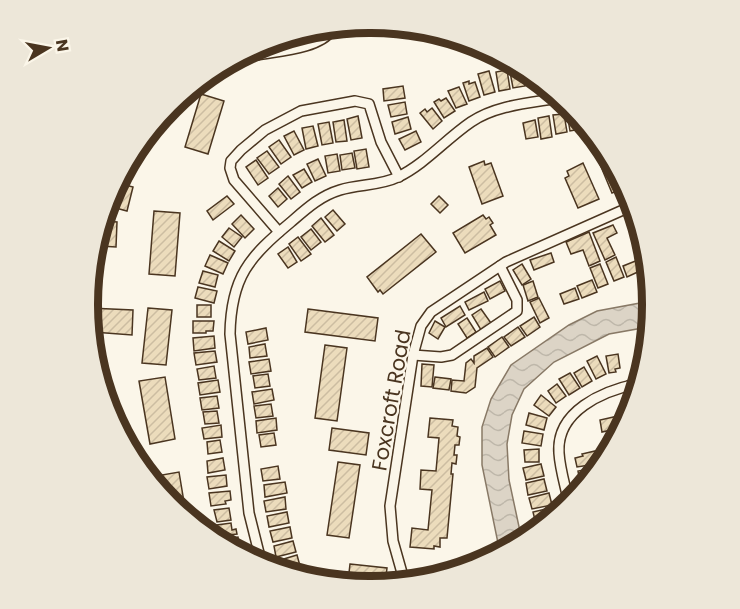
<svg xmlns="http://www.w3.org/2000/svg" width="740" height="609" font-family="Poppins,sans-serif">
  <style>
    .water { fill: url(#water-waves); stroke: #887966; stroke-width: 1.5 }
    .building { fill: url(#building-hatch); stroke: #4a3520; stroke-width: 1.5 }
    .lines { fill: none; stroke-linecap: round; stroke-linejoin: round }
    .minor-casing { stroke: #4a3520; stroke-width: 12 }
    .minor { stroke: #fbf6e9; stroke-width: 9 }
    .labels { text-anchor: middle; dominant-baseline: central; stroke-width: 4.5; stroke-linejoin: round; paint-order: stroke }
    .street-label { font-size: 21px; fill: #4a3520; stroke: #fbf6e9 }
    .rim { fill: none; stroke: #4a3520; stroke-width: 8 }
  </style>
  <defs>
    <pattern id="water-waves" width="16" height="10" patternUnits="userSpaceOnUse" patternTransform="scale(1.5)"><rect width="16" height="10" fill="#dcd4c6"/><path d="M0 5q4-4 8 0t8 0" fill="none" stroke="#beb7aa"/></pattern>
    <pattern id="building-hatch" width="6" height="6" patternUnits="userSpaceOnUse" patternTransform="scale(1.5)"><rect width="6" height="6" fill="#ecdcbc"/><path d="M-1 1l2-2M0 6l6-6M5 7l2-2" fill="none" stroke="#ccbda1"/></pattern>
  </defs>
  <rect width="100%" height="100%" fill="#fbf6e9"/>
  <!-- water -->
  <polygon class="water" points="651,301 648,327 609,334 554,362 524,389 512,415 507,444 509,480 521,536 494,554 498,543 482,465 482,427 491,399 511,365 569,325 597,311"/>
  <!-- building -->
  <g class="building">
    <polygon points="507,70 510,89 499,91 496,72"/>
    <polygon points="489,71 495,92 484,95 478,74"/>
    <polygon points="518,71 523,74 525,86 513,88 510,72"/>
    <polygon points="469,81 469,84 475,82 480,97 469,101 463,83"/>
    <polygon points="403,86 405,98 384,101 383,89"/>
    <polygon points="459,87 467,104 456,108 448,91"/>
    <polygon points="201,94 224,101 208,154 185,147"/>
    <polygon points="446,98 455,111 444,118 434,102 439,99 441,101"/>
    <polygon points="405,102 407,114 391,117 388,105"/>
    <polygon points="432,108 442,121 433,129 420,113 425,109 427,112"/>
    <polygon points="574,112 581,122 582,129 570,131 567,113"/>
    <polygon points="564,114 567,132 556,134 553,115"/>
    <polygon points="358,116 362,138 351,140 347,119"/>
    <polygon points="549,116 552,137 541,139 538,118"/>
    <polygon points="408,117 411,129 395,134 392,122"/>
    <polygon points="344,120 347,141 336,142 333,122"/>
    <polygon points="535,120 538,137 526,139 523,123"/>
    <polygon points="329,122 333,143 322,145 318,124"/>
    <polygon points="313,126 318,146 306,149 302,128"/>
    <polygon points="294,131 304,150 294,155 284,136"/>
    <polygon points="416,131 421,142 405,150 399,139"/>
    <polygon points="279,140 291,157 281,164 269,147"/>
    <polygon points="366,149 369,167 357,169 354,151"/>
    <polygon points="267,151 279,167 269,174 257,158"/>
    <polygon points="352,153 355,168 342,170 340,155"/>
    <polygon points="337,154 340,171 328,173 325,156"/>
    <polygon points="318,159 326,176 315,181 307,164"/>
    <polygon points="606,159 625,188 612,193 599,162"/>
    <polygon points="256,160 268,178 258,185 246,167"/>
    <polygon points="484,161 485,165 491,163 503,196 482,204 469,167"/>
    <polygon points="583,163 599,199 578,208 565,178 569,176 567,171"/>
    <polygon points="304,169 312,182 302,188 293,175"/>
    <polygon points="288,176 300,192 291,199 279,184"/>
    <polygon points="118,183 133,187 127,211 108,206 110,196"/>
    <polygon points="278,188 287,199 278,207 269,196"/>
    <polygon points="227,196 234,204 213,220 207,211"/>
    <polygon points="439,196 448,205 440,213 431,204"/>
    <polygon points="333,210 345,224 337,231 325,217"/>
    <polygon points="154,211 180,213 175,276 149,274"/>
    <polygon points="241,215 254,229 245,238 232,224"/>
    <polygon points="483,215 486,219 489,217 493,223 490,225 496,235 465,253 453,233"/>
    <polygon points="321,218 334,235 325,242 312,226"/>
    <polygon points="105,221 117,222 116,247 100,246"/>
    <polygon points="613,225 617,233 607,238 615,255 605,260 593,233"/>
    <polygon points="229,228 242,237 234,247 222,237"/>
    <polygon points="311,229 321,242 311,250 301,237"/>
    <polygon points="589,232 600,261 589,266 583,250 571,254 566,242"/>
    <polygon points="421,234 436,252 383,294 380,290 378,292 367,277"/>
    <polygon points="298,237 311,254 301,261 289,244"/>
    <polygon points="219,241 235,251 229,261 213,251"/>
    <polygon points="288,247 297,262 288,268 278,254"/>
    <polygon points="551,253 554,262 534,270 530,260"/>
    <polygon points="210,255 228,263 223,274 205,266"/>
    <polygon points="616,257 624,277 614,281 606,262"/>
    <polygon points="638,260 642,270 627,277 623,266"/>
    <polygon points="522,264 531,279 522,285 513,270"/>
    <polygon points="600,264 608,284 598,288 590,268"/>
    <polygon points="203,271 218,275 215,287 199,283"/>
    <polygon points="592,280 597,292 582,298 577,286"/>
    <polygon points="500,281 505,291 490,299 485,289"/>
    <polygon points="533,281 538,297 528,301 523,285"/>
    <polygon points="198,287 217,291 214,303 195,298"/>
    <polygon points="575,288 579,299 564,304 560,294"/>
    <polygon points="484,292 488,301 469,310 465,302"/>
    <polygon points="539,298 549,318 540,323 530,302"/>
    <rect x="197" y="305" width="14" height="12"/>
    <polygon points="460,306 465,315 446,327 441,318"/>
    <polygon points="89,308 133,310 132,335 93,332"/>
    <polygon points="148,308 172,310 166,365 142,363"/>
    <polygon points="308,309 378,318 375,341 305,332"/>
    <polygon points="481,309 491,323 481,330 472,315"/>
    <polygon points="534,317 540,327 527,336 520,326"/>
    <polygon points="467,318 476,332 467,338 458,324"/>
    <polygon points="193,321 214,321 213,331 206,331 206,333 193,333"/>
    <polygon points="435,321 445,327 438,339 429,333"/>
    <polygon points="518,327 525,337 511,346 504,337"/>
    <polygon points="266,328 268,340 248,344 246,332"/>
    <polygon points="214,336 215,348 194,351 193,338"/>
    <polygon points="502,337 509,347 495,357 488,347"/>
    <polygon points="265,344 267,356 250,358 249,347"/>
    <polygon points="325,345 347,348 337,421 315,418"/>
    <polygon points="487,348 493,357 477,368 475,387 466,393 451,391 452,380 464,381 466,363 471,359 474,363 474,356"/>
    <polygon points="215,351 217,362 196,365 194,353"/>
    <polygon points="618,354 620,368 615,369 616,372 609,373 606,356"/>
    <polygon points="597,356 606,374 596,379 587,361"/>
    <polygon points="269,359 271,371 251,374 249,362"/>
    <polygon points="422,364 434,365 432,387 421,386"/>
    <polygon points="214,366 216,378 199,380 197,369"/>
    <polygon points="584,367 592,381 582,387 574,373"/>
    <polygon points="570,373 580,388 569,395 559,379"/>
    <polygon points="268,374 270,386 255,388 253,376"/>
    <polygon points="165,377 175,439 150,444 139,381"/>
    <polygon points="435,377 451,379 449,390 433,388"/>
    <polygon points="218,380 220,392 200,395 198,383"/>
    <polygon points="557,384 566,396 556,403 548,391"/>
    <polygon points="272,389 274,400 254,404 252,392"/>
    <polygon points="541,395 556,407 549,416 534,405"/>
    <polygon points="217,396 219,408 202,410 200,398"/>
    <polygon points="271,404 273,416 256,418 254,406"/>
    <polygon points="217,411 219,423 205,424 203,412"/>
    <polygon points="529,413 547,418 544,430 526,425"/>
    <polygon points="618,416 620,428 602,432 600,420"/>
    <polygon points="276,418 277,430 257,433 256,421"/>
    <polygon points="430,418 453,420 452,426 458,427 457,436 460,437 459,445 455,445 454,455 457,455 456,464 452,463 451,474 453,474 447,538 440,538 440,547 434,546 434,549 410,547 412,528 428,530 432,490 420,489 421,470 436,471 439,438 428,437"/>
    <polygon points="221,425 222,437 204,439 202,428"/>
    <polygon points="332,428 369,433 366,455 329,450"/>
    <polygon points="524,431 543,434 541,446 522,443"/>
    <polygon points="274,433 276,445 261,447 259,435"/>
    <polygon points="220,440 222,452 208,454 207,442"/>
    <polygon points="539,449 539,462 525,462 524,450"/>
    <polygon points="595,451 596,464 577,467 575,458 583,456 582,454"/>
    <polygon points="223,458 225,470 208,473 207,461"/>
    <polygon points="338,462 360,465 349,538 327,535"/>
    <polygon points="541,464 544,476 526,480 523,468"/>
    <polygon points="278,466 280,479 263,481 261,469"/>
    <polygon points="594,468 585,481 580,482 578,471"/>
    <polygon points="179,472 184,502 186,502 189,516 170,504 158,485 156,476"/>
    <polygon points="226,475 227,486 209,489 207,477"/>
    <polygon points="544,479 547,491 528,495 526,483"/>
    <polygon points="285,482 287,493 265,497 264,485"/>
    <polygon points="230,491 231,500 225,501 226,504 211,506 209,493"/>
    <polygon points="549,493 552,505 532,509 529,498"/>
    <polygon points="285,497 286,509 266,512 264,501"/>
    <polygon points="229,508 231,520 217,522 214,510"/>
    <polygon points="550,508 552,516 541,523 536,524 533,512"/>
    <polygon points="287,512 289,523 269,527 267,516"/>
    <polygon points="231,523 232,530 236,529 237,534 219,536 217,525"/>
    <polygon points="290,527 292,538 273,542 270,531"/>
    <polygon points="238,537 240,549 224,539"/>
    <polygon points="293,541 296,552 276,557 274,546"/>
    <polygon points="297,555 300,566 288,570 279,568 277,561"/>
    <polygon points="350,564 387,568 385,584 370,586 348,582"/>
  </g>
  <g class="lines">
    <defs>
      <g id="minor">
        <path d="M257 55C278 51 319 49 332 30"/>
        <polyline points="279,232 234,180 230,168 231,161 241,150 265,130 301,111 355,101 369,104 381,142 399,177"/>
        <polyline points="413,355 441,357 452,355 517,311 517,300 500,266"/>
        <polyline points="630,385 633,399"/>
        <path d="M569 504C566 488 560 470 559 453 556 411 603 391 636 384"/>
        <path d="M262 565 249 513 230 334C231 277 249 257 291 222 306 209 320 196 340 190 359 184 380 186 398 177 425 164 446 139 471 122 496 105 530 103 559 98"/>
        <polyline points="404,580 393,541 390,506 413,355 421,326 431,312 506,262 632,206"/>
      </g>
    </defs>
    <!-- minor casing -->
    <use href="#minor" class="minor-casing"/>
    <!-- minor -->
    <use href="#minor" class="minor"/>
  </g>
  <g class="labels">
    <!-- street labels -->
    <g class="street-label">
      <text transform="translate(391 400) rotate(-80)">Foxcroft Road</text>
    </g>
  </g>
  <!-- crop -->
  <path d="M0 0H740V609H0ZM369 33H371A271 271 0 0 1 642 304V305A271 271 0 0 1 371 576H369A271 271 0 0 1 98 305V304A271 271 0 0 1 369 33Z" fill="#ede7d9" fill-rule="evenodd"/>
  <path class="rim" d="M369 33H371A271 271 0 0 1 642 304V305A271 271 0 0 1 371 576H369A271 271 0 0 1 98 305V304A271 271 0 0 1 369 33Z"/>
  <!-- north arrow -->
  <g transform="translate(48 48) rotate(80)" stroke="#fbf6e9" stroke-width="4.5" paint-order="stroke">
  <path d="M0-4.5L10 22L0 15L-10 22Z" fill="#4a3520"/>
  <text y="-9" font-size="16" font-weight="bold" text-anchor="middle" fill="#4a3520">N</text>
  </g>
</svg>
